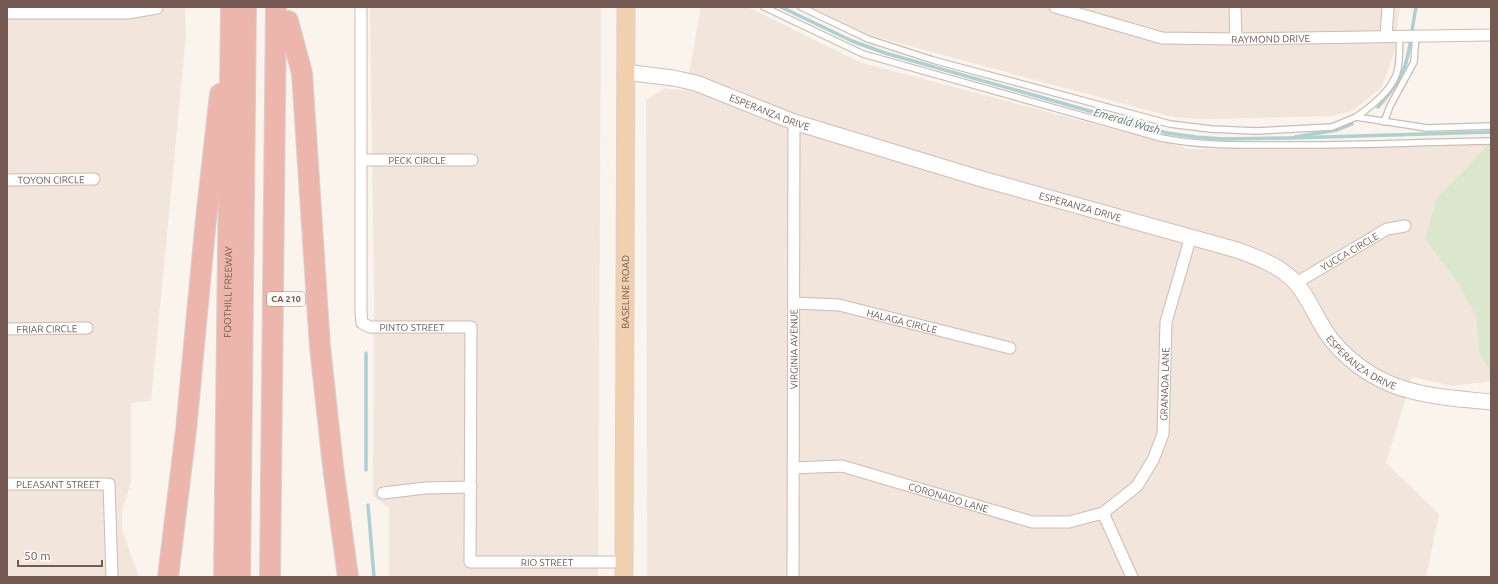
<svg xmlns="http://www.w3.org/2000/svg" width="1498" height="584" font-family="Ubuntu,sans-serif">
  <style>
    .residential { fill: #f1e5dc }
    .green { fill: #dae7cc }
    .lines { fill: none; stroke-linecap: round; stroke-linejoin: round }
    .stream { stroke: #abd1d3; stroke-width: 3.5 }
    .service-casing { stroke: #ccbcb3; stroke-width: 8 }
    .minor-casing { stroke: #ccbcb3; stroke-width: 13 }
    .secondary-casing { stroke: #d1bdb4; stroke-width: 17 }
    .primary-casing { stroke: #d8d1cf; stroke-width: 19 }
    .motorway-casing { stroke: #d8d1cf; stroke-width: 22 }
    .service { stroke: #fff; stroke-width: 5.5 }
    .minor { stroke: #fff; stroke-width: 11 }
    .secondary { stroke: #fff; stroke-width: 15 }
    .primary { stroke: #f0d0ae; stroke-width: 17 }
    .motorway { stroke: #ecb6ac; stroke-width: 20 }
    .labels { text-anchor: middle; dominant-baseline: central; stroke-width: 4; stroke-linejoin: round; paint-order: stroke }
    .shield { fill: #fdf8f3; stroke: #9d8982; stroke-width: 1 }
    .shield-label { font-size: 9px; font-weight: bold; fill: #745a52 }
    .street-label { font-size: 10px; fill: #745a52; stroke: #fdf8f3 }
    .water-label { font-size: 11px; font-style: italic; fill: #4b7a7d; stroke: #fdf8f3 }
  </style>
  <rect width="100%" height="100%" fill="#fbf4ed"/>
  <!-- residential -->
  <g class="residential">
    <polygon points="7,7 185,7 186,35 151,401 131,403 131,483 122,510 122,530 139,577 7,577"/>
    <polygon points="370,7 601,7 598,577 389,577 389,508 373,496 374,297"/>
    <polygon points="701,7 748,7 859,62 1189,149 1325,149 1488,145 1437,198 1458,283 1476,316 1479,353 1491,372 1491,381 1453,386 1412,377 1386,463 1439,514 1426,577 647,577 646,100 665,88 686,91"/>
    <polygon points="812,7 1400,7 1394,53 1382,87 1352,111 1332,116 1202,119 1173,117 869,35"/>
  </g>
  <!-- green -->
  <polygon class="green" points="1488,145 1491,145 1491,372 1479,353 1476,316 1458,283 1425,239 1437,198"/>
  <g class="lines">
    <!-- stream -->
    <g class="stream">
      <polyline points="781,7 852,41 885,53 1167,133 1196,137 1223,139 1291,138 1491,132"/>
      <path d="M1378 107C1413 69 1407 54 1416 7"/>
      <polyline points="1295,137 1337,130 1352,124"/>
      <polyline points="366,353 366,470"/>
      <polyline points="368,505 374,577"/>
    </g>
    <defs>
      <g id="service">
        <path d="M764 7 863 54 1161 138C1201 146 1240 145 1282 145 1351 146 1421 142 1491 141"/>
        <polyline points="801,7 868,39 933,60 1170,124 1211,129 1256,131 1332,127 1356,117 1427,128 1491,126"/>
        <path d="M1356 117C1372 106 1395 88 1398 68 1400 58 1399 47 1400 36"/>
        <polyline points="1384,122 1390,106 1414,62 1416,36"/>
      </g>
      <g id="minor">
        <path id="s1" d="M361 7V313L362 323 370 327H471L470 562H624"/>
        <path id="s2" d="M1055 7 1162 38 1236 39 1491 35"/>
        <polyline points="1235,7 1236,39"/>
        <polyline points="7,13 128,13 157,8"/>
        <polyline points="1386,36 1388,7"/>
        <path id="s3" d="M361 160H472"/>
        <path id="s4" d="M7 180 94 179"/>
        <path id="s5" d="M1296 283 1387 229 1405 226"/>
        <path id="s6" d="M794 303 839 305 1010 348"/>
        <path id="s7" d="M7 329 87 328"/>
        <path id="s8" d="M793 468 842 466 1032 522H1069L1103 513 1137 486 1153 460 1163 434 1166 322 1191 236"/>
        <path id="s9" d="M7 484H109L112 576"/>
        <polyline points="383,493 426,488 471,487"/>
        <polyline points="1103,513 1132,577"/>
        <path id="s10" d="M793 577 794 122"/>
      </g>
      <g id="secondary">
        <path id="s11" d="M625 72 673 78 696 83 794 122 982 179 1237 250C1258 258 1279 265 1295 282 1311 299 1318 325 1334 343 1379 394 1428 396 1491 402"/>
      </g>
      <g id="primary">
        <path id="s12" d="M624 577 626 7"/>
      </g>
      <g id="motorway">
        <polyline points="288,21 302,73 320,347 333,466 348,577"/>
        <polyline points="168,577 186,430 206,219 220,94"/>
        <path id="s13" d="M224 577 231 7"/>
        <polyline points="240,577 246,7"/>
        <polyline points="270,577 276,7"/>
      </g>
    </defs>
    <!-- service casing -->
    <use href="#service" class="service-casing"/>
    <!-- minor casing -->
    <use href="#minor" class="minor-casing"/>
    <!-- secondary casing -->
    <use href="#secondary" class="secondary-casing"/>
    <!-- primary casing -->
    <use href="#primary" class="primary-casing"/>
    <!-- motorway casing -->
    <use href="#motorway" class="motorway-casing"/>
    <!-- service -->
    <use href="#service" class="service"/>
    <!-- minor -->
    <use href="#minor" class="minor"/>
    <!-- secondary -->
    <use href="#secondary" class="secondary"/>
    <!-- primary -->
    <use href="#primary" class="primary"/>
    <!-- motorway -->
    <use href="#motorway" class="motorway"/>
  </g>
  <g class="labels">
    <!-- shield labels -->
    <rect class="shield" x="267" y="292" width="38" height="14" rx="3"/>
    <g class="shield-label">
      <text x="286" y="299">CA 210</text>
    </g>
    <!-- street labels -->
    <g class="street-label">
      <text stroke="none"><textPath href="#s2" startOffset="220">RAYMOND DRIVE</textPath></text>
      <text stroke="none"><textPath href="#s11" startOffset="151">ESPERANZA DRIVE</textPath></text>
      <text stroke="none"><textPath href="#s3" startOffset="56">PECK CIRCLE</textPath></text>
      <text stroke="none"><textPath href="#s4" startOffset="44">TOYON CIRCLE</textPath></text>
      <text stroke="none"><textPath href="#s11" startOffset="476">ESPERANZA DRIVE</textPath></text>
      <text stroke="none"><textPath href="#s5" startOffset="62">YUCCA CIRCLE</textPath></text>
      <text stroke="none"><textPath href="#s13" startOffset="285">FOOTHILL FREEWAY</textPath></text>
      <text stroke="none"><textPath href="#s12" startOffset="285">BASELINE ROAD</textPath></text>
      <text stroke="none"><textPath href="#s6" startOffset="110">HALAGA CIRCLE</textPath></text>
      <text stroke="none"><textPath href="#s1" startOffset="367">PINTO STREET</textPath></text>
      <text stroke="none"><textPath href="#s7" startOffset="40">FRIAR CIRCLE</textPath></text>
      <text stroke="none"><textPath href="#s10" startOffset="228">VIRGINIA AVENUE</textPath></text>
      <text stroke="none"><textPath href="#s11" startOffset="812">ESPERANZA DRIVE</textPath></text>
      <text stroke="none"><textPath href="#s8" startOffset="471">GRANADA LANE</textPath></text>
      <text stroke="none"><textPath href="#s9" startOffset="51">PLEASANT STREET</textPath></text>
      <text stroke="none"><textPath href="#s8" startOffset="160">CORONADO LANE</textPath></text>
      <text stroke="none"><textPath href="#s1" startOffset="738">RIO STREET</textPath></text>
    </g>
    <!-- water labels -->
    <g class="water-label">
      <text transform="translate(1127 121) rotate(16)">Emerald Wash</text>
    </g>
  </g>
  <!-- border -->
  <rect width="1498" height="584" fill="none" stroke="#745a52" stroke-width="16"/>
  <!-- scale -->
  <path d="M18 560v6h84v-6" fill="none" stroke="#745a52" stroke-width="2"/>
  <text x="24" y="560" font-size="12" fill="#745a52" stroke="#fdf8f3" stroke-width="3" paint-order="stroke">50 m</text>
</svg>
